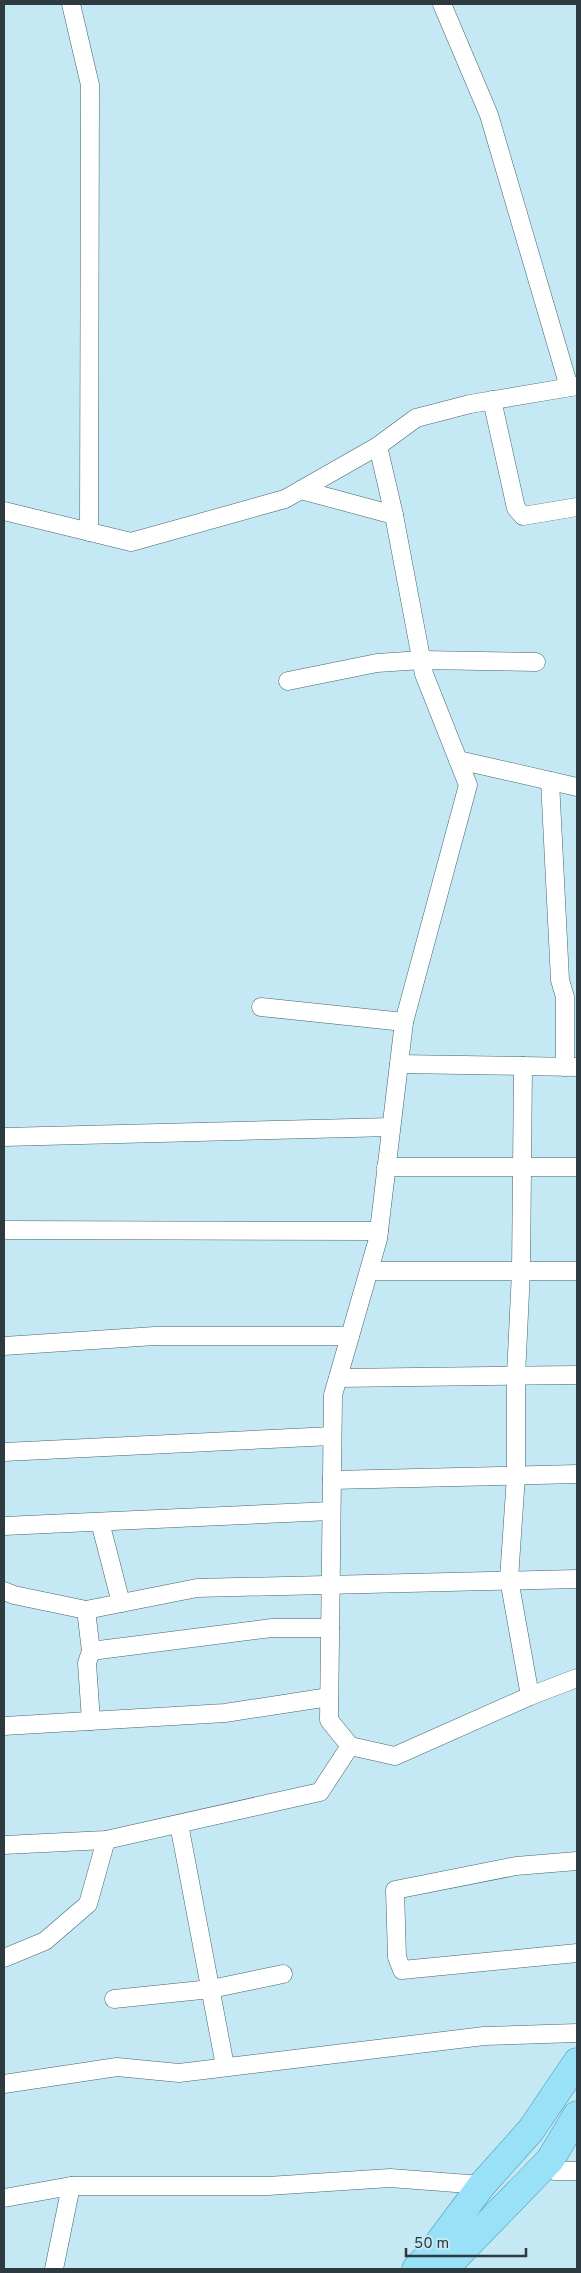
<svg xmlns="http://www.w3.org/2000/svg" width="581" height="2273" font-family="Overpass,sans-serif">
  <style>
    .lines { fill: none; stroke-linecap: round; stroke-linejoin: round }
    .minor-casing { stroke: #44656f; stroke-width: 19 }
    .primary-casing { stroke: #469ab2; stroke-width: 29 }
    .minor { stroke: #fff; stroke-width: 18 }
    .primary { stroke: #98e1f6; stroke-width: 28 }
  </style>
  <rect width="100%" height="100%" fill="#c4e8f4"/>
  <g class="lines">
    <defs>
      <g id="minor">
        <polyline points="71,4 90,85 89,532"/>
        <polyline points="442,4 489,115 569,387"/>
        <polyline points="492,400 516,508 523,516 577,507"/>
        <polyline points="378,446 394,515 424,674 468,785 404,1022 378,1239 333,1395 329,1720 350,1746 395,1756 530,1696 577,1678"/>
        <polyline points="301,490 394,515"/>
        <polyline points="4,511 131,542 285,499 378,446 416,418 470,404 577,386"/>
        <polyline points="288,681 377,663 422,660 536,662"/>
        <polyline points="458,760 577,787"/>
        <polyline points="550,781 560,980 565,997 565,1067"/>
        <polyline points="261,1007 404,1022"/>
        <polyline points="399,1064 577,1067"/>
        <polyline points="523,1066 521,1271 516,1376 516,1476 509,1579 530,1696"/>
        <polyline points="4,1137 391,1127"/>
        <polyline points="386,1167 577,1167"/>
        <polyline points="4,1230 379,1231"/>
        <polyline points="369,1271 577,1271"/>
        <polyline points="4,1346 155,1336 350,1336"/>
        <polyline points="338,1378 577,1375"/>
        <polyline points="4,1452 332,1436"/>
        <polyline points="332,1480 577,1474"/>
        <polyline points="100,1522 121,1603"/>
        <polyline points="4,1526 331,1511"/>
        <polyline points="4,1591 14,1595 86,1610"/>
        <polyline points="91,1651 272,1628 330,1628"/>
        <polyline points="91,1721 87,1663 91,1651 86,1610 197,1588 577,1579"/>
        <polyline points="4,1726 225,1713 329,1697"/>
        <polyline points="179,1824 225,2066"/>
        <polyline points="4,1845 106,1840 320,1792 350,1746"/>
        <polyline points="577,1861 516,1866 395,1890 397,1957 402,1970 577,1953"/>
        <polyline points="4,1958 45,1941 88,1904 106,1840"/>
        <polyline points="114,1999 211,1989 283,1974"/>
        <polyline points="4,2084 117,2067 179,2073 484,2036 577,2033"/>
        <polyline points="550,2160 555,2171 577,2171"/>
        <polyline points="4,2198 71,2186 268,2186 390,2178 482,2185"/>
        <polyline points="54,2269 71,2186"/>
      </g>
      <g id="primary">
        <polyline points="416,2269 432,2252 482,2185 531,2130 577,2062"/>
        <polyline points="444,2269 550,2160 577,2115"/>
      </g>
    </defs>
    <!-- minor casing -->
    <use href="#minor" class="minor-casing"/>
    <!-- primary casing -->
    <use href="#primary" class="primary-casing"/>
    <!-- minor -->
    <use href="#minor" class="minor"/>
    <!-- primary -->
    <use href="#primary" class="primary"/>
  </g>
  <!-- border -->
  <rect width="581" height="2273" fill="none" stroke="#2d3b40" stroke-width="10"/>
  <!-- scale -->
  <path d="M406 2248v8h120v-8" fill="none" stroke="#2d3b40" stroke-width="2.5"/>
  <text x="414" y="2248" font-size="15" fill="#2d3b40" stroke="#c4e8f4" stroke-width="4" paint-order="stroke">50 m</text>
</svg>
